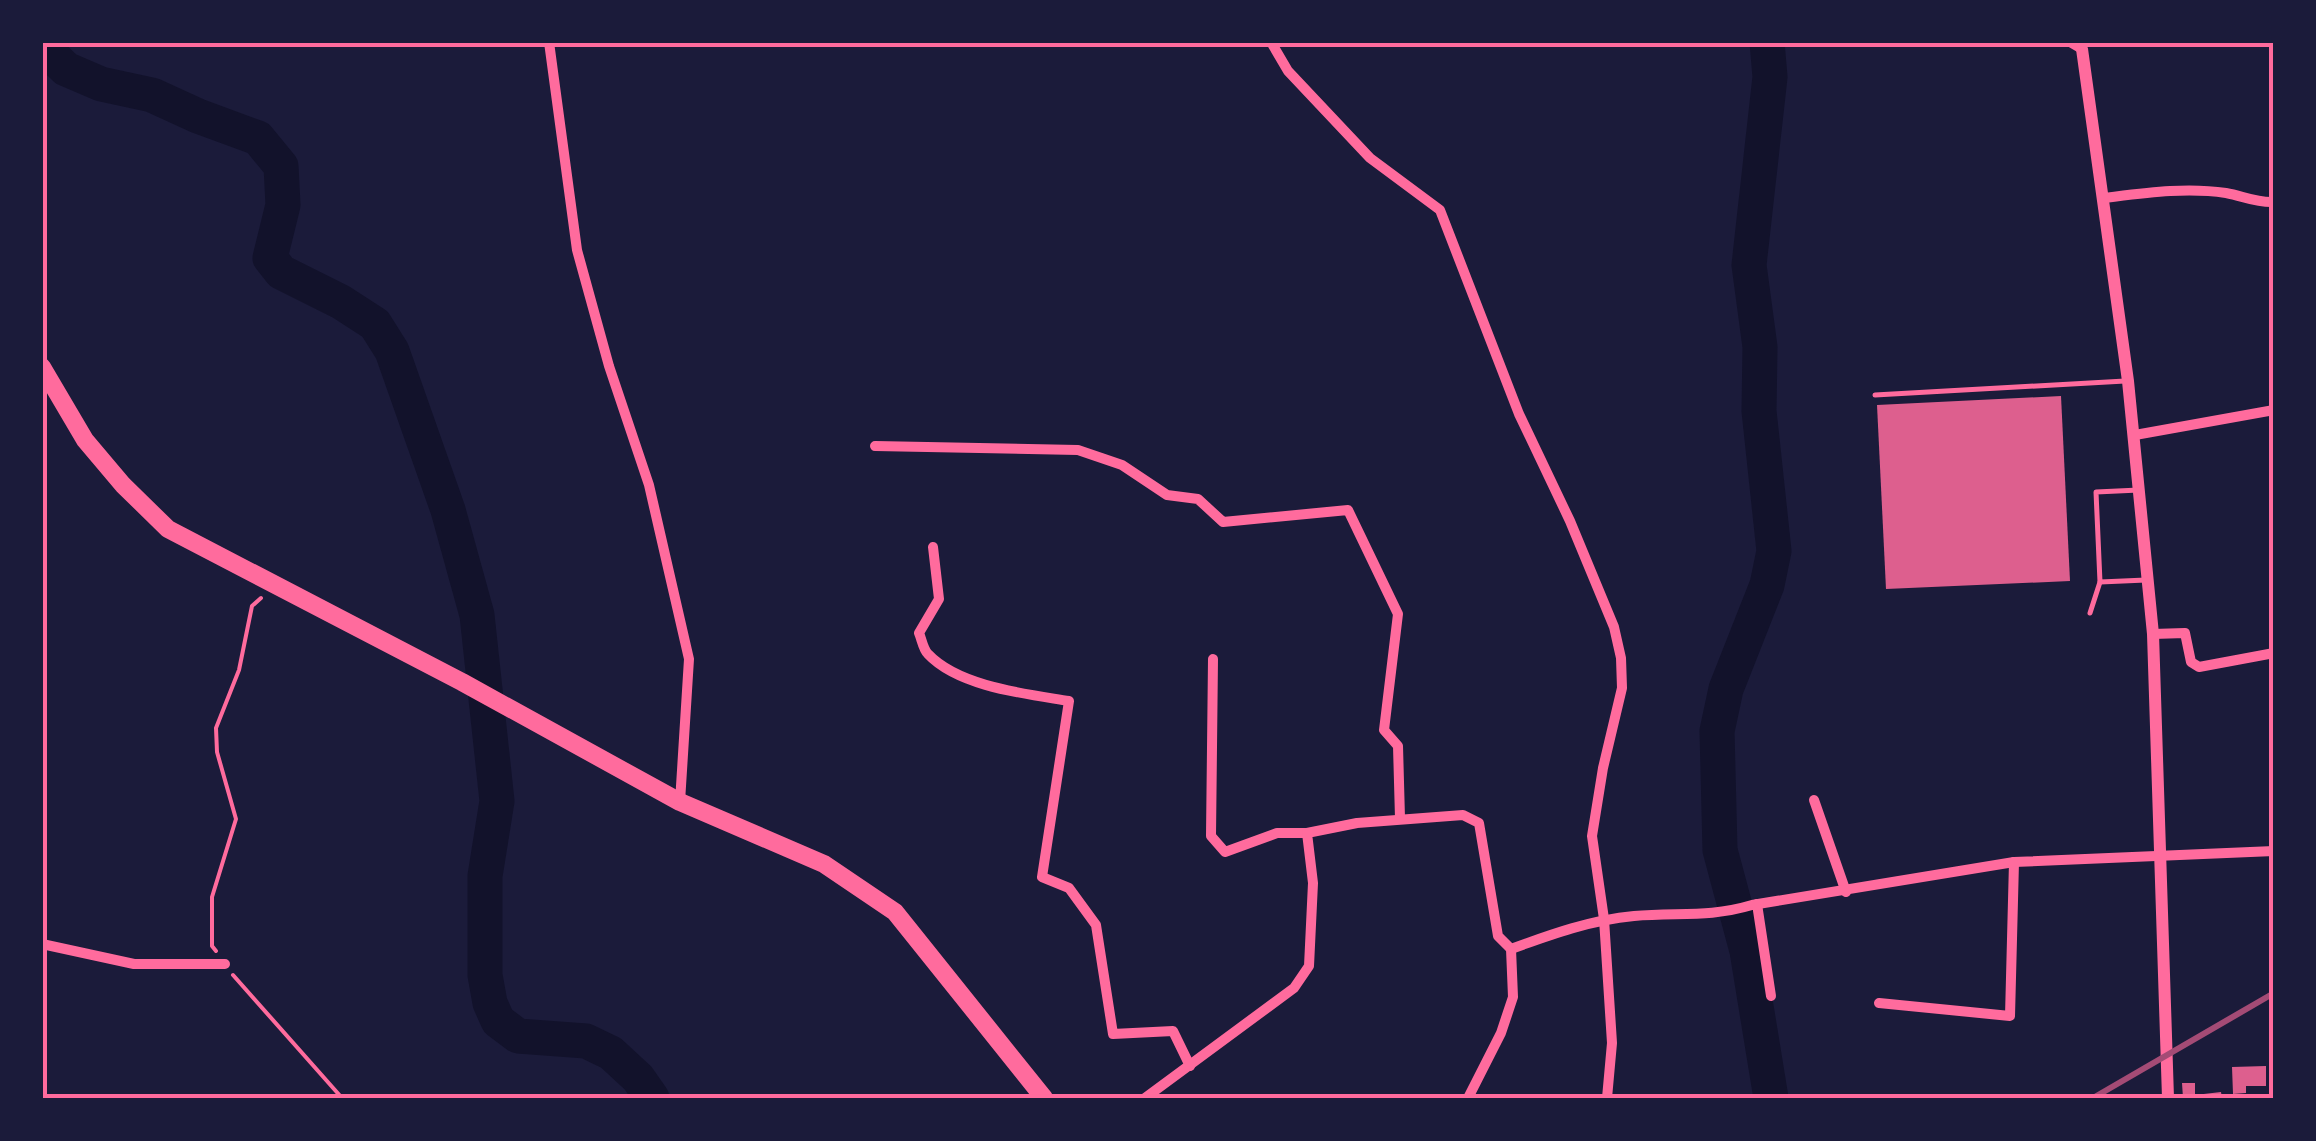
<svg xmlns="http://www.w3.org/2000/svg" width="2316" height="1141" font-family="Montserrat,sans-serif">
  <style>
    .lines { fill: none; stroke-linecap: round; stroke-linejoin: round }
    .river { stroke: #12122b; stroke-width: 35 }
    .building { fill: #dd5f8e }
    .path { stroke: #ff6b9d; stroke-width: 4 }
    .service { stroke: #ff6b9d; stroke-width: 5 }
    .minor { stroke: #ff6b9d; stroke-width: 10 }
    .tertiary { stroke: #ff6b9d; stroke-width: 12 }
    .trunk { stroke: #ff6b9d; stroke-width: 18 }
    .rail { stroke: #a44b75; stroke-width: 6 }
    .neatline { fill: none; stroke: #ff6b9d; stroke-width: 4 }
  </style>
  <rect width="100%" height="100%" fill="#1b1b3a"/>
  <g class="lines">
    <!-- river -->
    <g class="river">
      <polyline points="1767,42 1770,77 1749,265 1760,347 1759,411 1774,551 1767,585 1726,689 1717,731 1720,850 1747,951 1771,1098"/>
      <polyline points="42,46 66,69 101,84 152,95 198,116 258,138 281,166 283,205 270,258 281,272 341,302 375,324 392,351 448,510 477,615 497,801 485,876 485,975 490,1003 498,1021 518,1036 586,1041 611,1053 638,1078 652,1098"/>
    </g>
  </g>
  <!-- building -->
  <g class="building">
    <polygon points="2061,396 2070,581 1886,589 1877,405"/>
    <polygon points="2266,1066 2266,1086 2246,1086 2246,1093 2233,1094 2232,1067"/>
    <polygon points="2182,1083 2195,1083 2195,1095 2221,1092 2222,1098 2183,1098"/>
  </g>
  <g class="lines">
    <!-- path -->
    <g class="path">
      <polyline points="216,951 212,946 212,897 236,819 217,752 216,728 239,670 252,606 261,598"/>
      <polyline points="233,975 342,1098"/>
    </g>
    <!-- service -->
    <g class="service">
      <polyline points="1875,395 2125,381"/>
      <polyline points="2139,490 2096,492 2100,582 2146,580"/>
      <polyline points="2090,613 2100,582"/>
    </g>
    <!-- minor -->
    <g class="minor">
      <polyline points="549,42 577,250 609,366 649,485 689,659 680,802"/>
      <polyline points="1271,42 1288,71 1370,158 1440,210 1519,414 1570,521 1614,627 1621,658 1622,688 1603,768 1592,836 1604,919 1612,1043 1607,1098"/>
      <polyline points="2070,42 2082,49 2082,42"/>
      <path d="M2104 198C2145 193 2185 187 2226 193 2243 196 2256 203 2274 202"/>
      <polyline points="2135,435 2274,410"/>
      <polyline points="875,446 1078,450 1122,465 1167,495 1198,499 1223,522 1348,510 1398,614 1384,730 1398,746 1400,818"/>
      <path d="M933 547 939 599 919 633C922 640 923 649 928 654 959 687 1027 694 1069 701L1042 877 1069 888 1096 925 1113 1034 1173 1031 1190 1066"/>
      <polyline points="2153,634 2185,633 2191,662 2199,667 2274,653"/>
      <polyline points="1213,659 1211,836 1225,852 1277,833 1307,833"/>
      <polyline points="1814,800 1846,892"/>
      <polyline points="1757,904 1771,996"/>
      <polyline points="42,944 134,964 225,964"/>
      <path d="M1511 949C1552 934 1591 920 1634 916 1678 912 1708 918 1752 905L2014 862 2274 851"/>
      <polyline points="1879,1003 2010,1016 2014,862"/>
      <polyline points="1145,1098 1294,988 1309,966 1313,883 1307,833 1357,823 1463,815 1479,823 1498,936 1511,949 1513,997 1501,1033 1468,1098"/>
    </g>
    <!-- tertiary -->
    <polyline class="tertiary" points="2082,49 2128,381 2153,634 2168,1098"/>
    <!-- trunk -->
    <polyline class="trunk" points="42,367 85,440 123,485 168,529 462,682 680,802 824,864 895,912 1044,1098"/>
    <!-- rail -->
    <polyline class="rail" points="2093,1098 2274,993"/>
  </g>
  <!-- border -->
  <rect width="2316" height="1141" fill="none" stroke="#1b1b3a" stroke-width="90"/>
  <rect x="45" y="45" width="2226" height="1051" class="neatline"/>
</svg>
